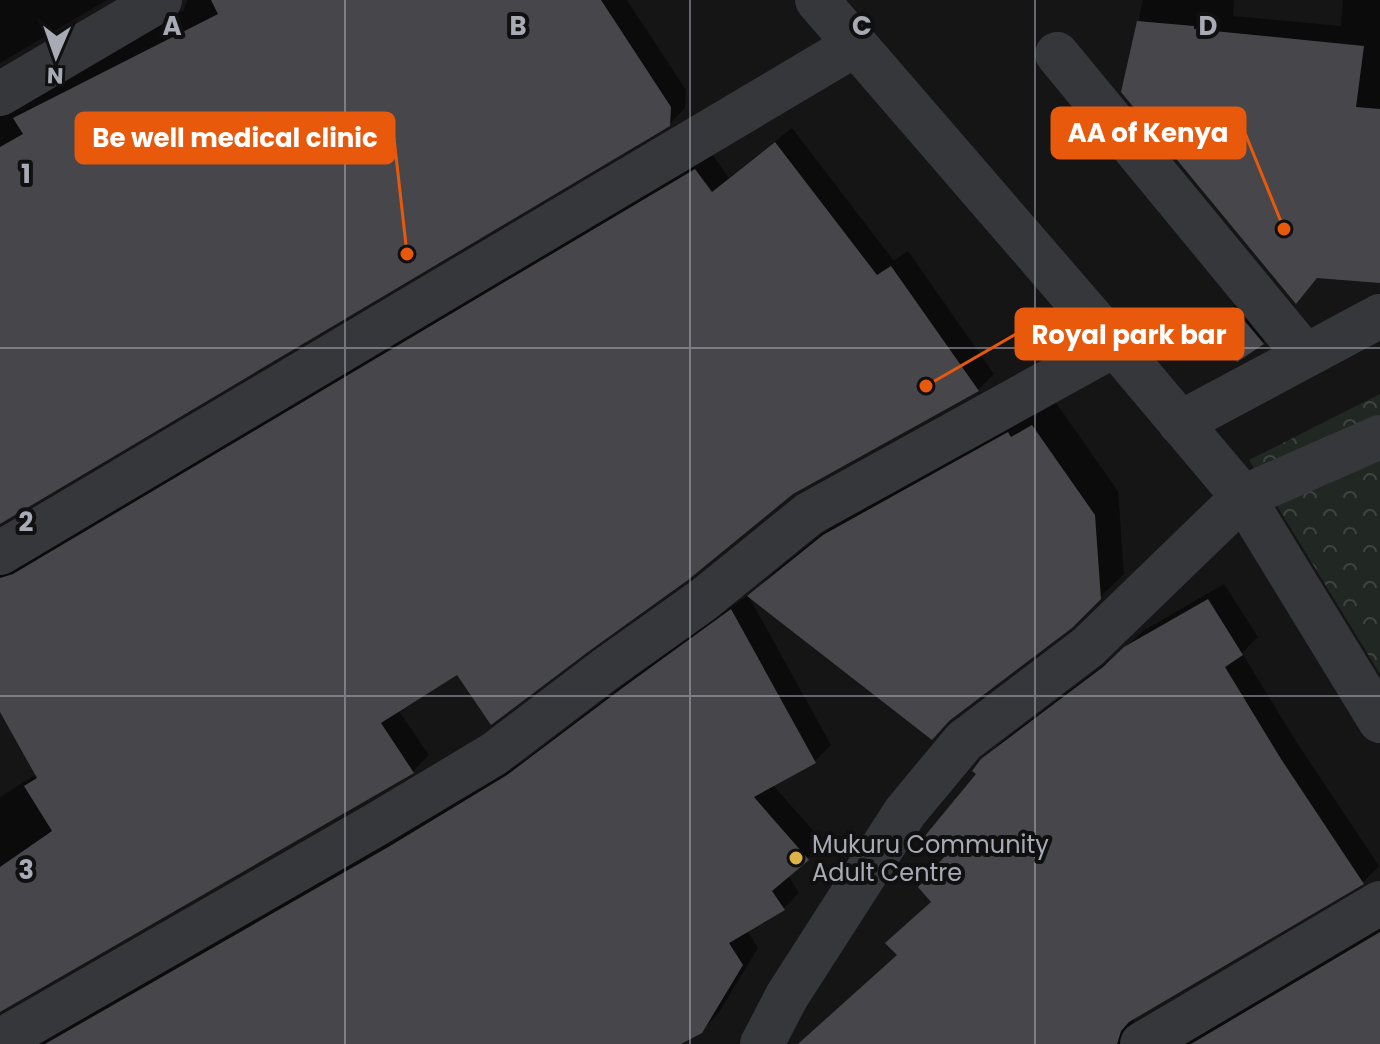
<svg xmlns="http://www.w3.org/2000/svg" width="1380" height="1044" font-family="Poppins,sans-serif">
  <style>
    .park { fill: url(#park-crowns) }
    .shadow { fill: #0007 }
    .building { fill: #47474b }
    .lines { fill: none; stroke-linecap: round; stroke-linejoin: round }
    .minor { stroke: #36373b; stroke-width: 44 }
    .grid { fill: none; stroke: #a8abb5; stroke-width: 2; stroke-opacity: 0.55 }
    .poi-dot { fill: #dcb347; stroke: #101011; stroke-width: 3 }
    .labels { text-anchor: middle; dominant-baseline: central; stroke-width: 8; stroke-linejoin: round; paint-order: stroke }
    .poi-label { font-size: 24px; fill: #a8abb5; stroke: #101011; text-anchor: start }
    .grid-label { font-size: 26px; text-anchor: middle; font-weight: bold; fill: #a8abb5; stroke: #101011; stroke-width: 8; stroke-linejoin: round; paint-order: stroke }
    .leader { fill: none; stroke: #e8590c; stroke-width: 3 }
    .callout-dot { fill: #e8590c; stroke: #101011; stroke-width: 3 }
    .callout { fill: #e8590c; stroke: #e8590c; stroke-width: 3 }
    .callout-label { font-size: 26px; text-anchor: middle; font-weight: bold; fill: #fff }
  </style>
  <defs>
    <pattern id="park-crowns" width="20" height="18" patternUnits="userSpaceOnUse" patternTransform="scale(2)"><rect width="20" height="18" fill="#212823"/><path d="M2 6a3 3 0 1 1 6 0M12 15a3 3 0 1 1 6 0" fill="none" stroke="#3e4441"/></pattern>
  </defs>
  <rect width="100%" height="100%" fill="#151516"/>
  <!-- park -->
  <polygon class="park" points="1380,394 1380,674 1249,460"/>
  <!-- shadow -->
  <g class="shadow">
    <polygon points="0,0 107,0 0,63"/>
    <polygon points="187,0 627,0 686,90 685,108 669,124 0,522 0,96 31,100 184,10"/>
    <polygon points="1143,0 1234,0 1233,16 1341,26 1343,0 1380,0 1380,281 1319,276 1296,302 1123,91"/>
    <polygon points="792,128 894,261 908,251 994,374 978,390 792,493 458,672 398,710 429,755 413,771 0,1010 0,797 37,774 0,708 0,555 712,154 729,178"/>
    <polygon points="1240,301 1269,336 1262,343 1212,323"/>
    <polygon points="1056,403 1118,491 1124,574 1070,626 750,596 773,573 849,512 1032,411 1035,415"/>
    <polygon points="1224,584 1258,637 1242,653 1297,743 1379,866 1363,882 1135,1017 1133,1026 1141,1044 821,1044 899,954 933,901 947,856 983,761 1000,743 1122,651 1143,631"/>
    <polygon points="748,595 831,745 815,761 772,784 824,843 788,875 799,893 783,909 747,930 758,948 718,1014 701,1031 677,1044 36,1044 408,830 525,760 639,673"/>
    <polygon points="1380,927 1380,1044 1183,1044"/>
  </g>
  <!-- building -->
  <g class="building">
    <polygon points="211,0 601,0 671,107 670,126 0,524 0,147 23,134 13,118 218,14"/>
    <polygon points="1137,21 1194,26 1194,29 1364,46 1356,107 1380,109 1380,283 1317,278 1296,304 1121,92"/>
    <polygon points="775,142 877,275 891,266 979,391 793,494 688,580 592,649 491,725 457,675 381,723 414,773 0,1012 0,867 52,831 24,786 37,778 0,712 0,578 13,574 695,169 712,192"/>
    <polygon points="1233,307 1264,344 1237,362 1209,322"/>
    <polygon points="1032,425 1095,515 1101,599 1072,628 949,721 932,740 747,596 823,535 1008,432 1011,437"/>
    <polygon points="1208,599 1243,655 1225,667 1281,759 1364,884 1129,1022 1121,1031 1117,1044 798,1044 897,955 885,943 931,902 918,887 945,856 924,837 976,774 972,771 981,759 1103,667 1124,647"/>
    <polygon points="731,609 816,763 754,797 809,860 772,891 785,910 729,943 743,965 702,1033 681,1044 45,1044 390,846 507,775 621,689"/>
    <polygon points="1380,932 1380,1044 1191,1044"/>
  </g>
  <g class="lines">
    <!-- minor -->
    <g class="minor">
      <polyline points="817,0 1115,345 1243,497 1380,721"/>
      <polyline points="1057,54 1305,355"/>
      <polyline points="0,94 160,0"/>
      <polyline points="1180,423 1380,316"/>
      <polyline points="0,553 855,45"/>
      <polyline points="0,1041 377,824 494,754 606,669 703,600 809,514 1115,345"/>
      <polyline points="762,1044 787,996 905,812 964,741 1088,647 1243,497 1380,437"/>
      <polyline points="1142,1044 1380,903"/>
    </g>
  </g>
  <!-- grid -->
  <path class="grid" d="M345 0V1044M690 0V1044M1035 0V1044M0 348H1380M0 696H1380"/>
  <!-- markers -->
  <circle class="poi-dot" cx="796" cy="858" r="8"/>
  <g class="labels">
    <!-- poi labels -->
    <g class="poi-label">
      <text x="812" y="844">Mukuru Community<tspan x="812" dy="28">Adult Centre</tspan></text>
    </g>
  </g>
  <g class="grid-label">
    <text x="172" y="35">A</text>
    <text x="518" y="35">B</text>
    <text x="862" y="35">C</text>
    <text x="1208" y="35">D</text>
    <text x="26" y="183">1</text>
    <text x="26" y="531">2</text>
    <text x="26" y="879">3</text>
  </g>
  <!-- callouts -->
  <path class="leader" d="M1284 229L1245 133M407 254L394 138M926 386L1016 334"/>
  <g class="callout-dot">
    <circle cx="1284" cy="229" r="8"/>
    <circle cx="407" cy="254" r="8"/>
    <circle cx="926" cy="386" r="8"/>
  </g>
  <g class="callout">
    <rect x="1052" y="108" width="193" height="50" rx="8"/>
    <rect x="76" y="113" width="318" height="50" rx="8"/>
    <rect x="1016" y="309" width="227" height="50" rx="8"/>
  </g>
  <g class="callout-label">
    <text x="1148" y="142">AA of Kenya</text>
    <text x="235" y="147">Be well medical clinic</text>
    <text x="1129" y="344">Royal park bar</text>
  </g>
  <!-- north arrow -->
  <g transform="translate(56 56) rotate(182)" stroke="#101011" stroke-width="6" paint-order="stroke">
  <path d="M0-6L14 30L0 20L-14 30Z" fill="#a8abb5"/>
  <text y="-12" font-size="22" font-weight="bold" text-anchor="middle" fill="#a8abb5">N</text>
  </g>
</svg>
